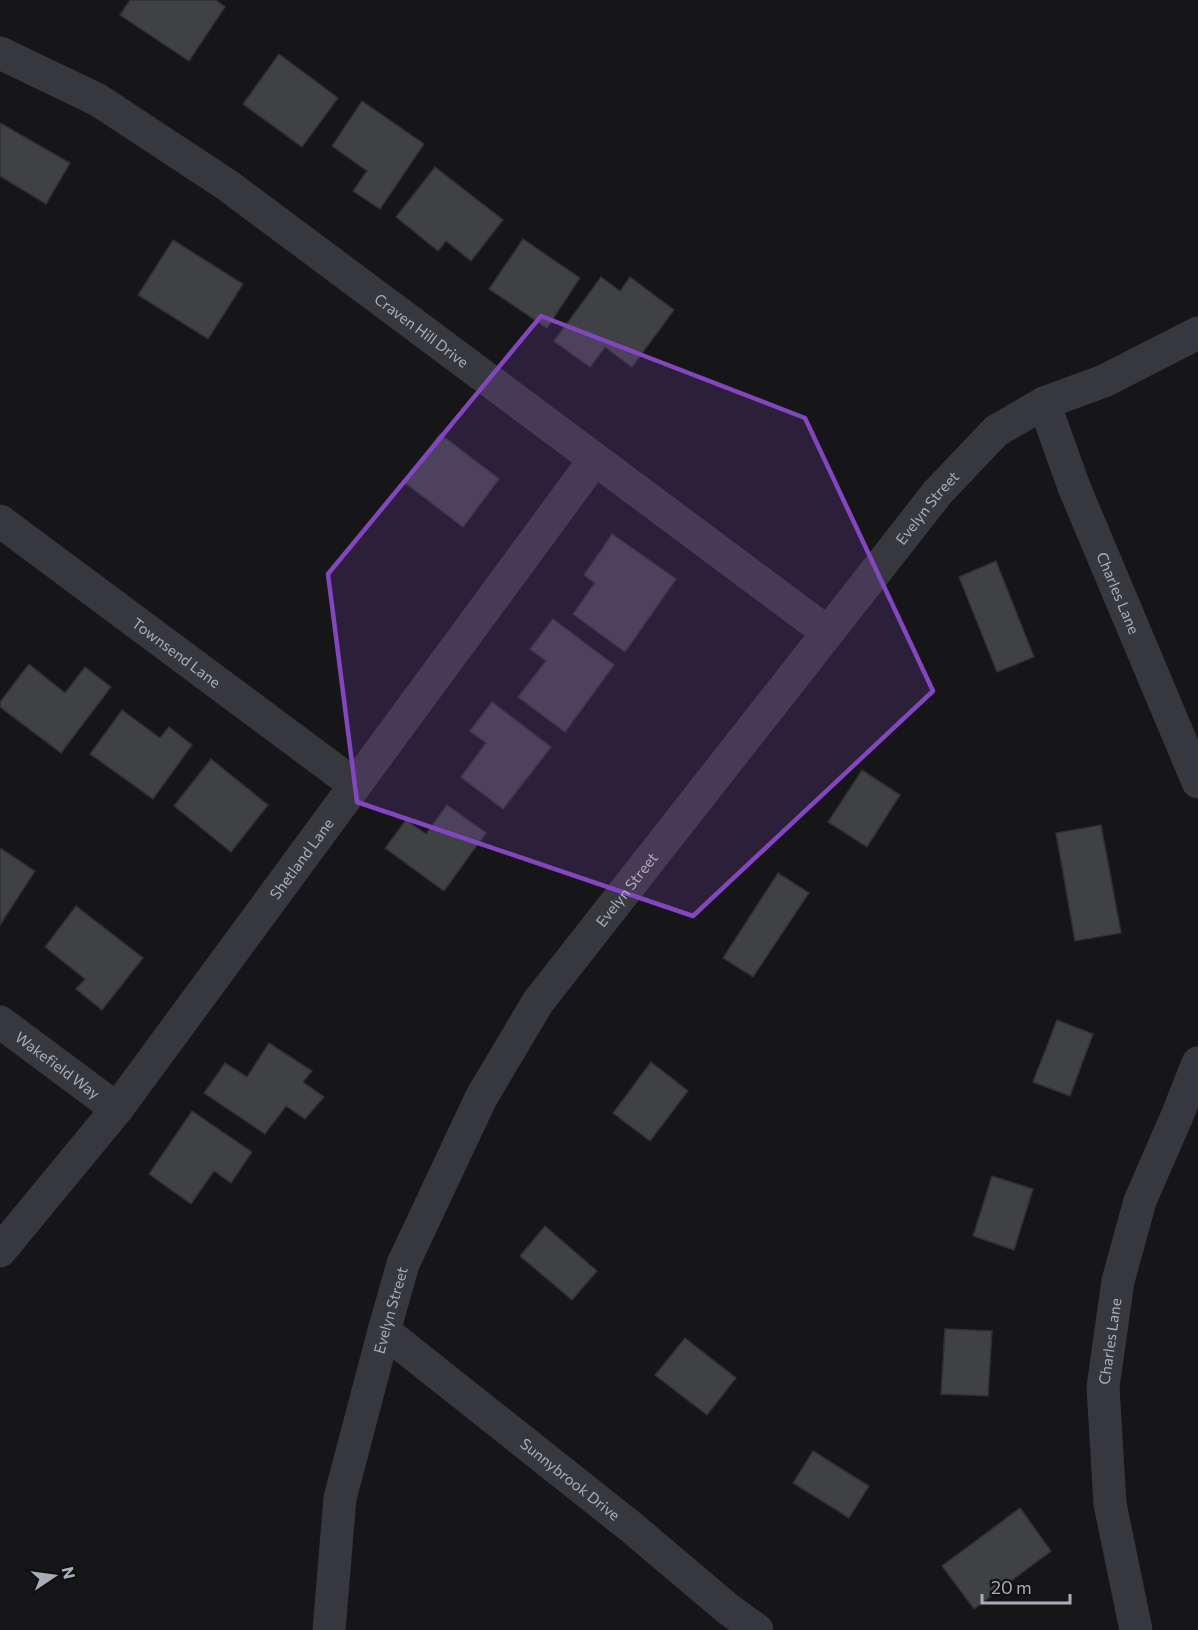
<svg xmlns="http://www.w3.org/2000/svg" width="1198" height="1630" font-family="Commissioner,sans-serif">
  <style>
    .building { fill: #404145; stroke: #303034; stroke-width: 1.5 }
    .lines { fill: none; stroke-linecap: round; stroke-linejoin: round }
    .minor { stroke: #37383d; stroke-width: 33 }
    .marked { fill: #8446be; fill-opacity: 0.2; stroke: #8446be; stroke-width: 4.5; stroke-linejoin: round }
    .labels { text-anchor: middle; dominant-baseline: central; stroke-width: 4.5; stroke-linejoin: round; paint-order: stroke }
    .street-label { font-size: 15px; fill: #a8adb8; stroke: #111113 }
  </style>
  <rect width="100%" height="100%" fill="#161618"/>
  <!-- building -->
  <g class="building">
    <polygon points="130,0 216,0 225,7 189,61 120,15"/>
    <polygon points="279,54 338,98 302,147 243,104"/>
    <polygon points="362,101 424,144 380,209 353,191 367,171 332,146"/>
    <polygon points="0,123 70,163 46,204 0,176"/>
    <polygon points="435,167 503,220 471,261 446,241 438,251 396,217"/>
    <polygon points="523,239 580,278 547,328 489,289"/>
    <polygon points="173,240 243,284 208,339 138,295"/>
    <polygon points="601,277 620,291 630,277 674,310 632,367 605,347 590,367 554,341"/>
    <polygon points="440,434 499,479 463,527 404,482"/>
    <polygon points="612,534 676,579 625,652 573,614 595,583 584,575"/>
    <polygon points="996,561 1034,657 997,672 959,577"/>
    <polygon points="553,619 614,665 565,732 518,697 546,661 530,649"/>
    <polygon points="29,664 65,693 85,667 111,687 61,753 0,707 0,702"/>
    <polygon points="492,702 551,747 503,809 461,777 486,743 470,731"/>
    <polygon points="122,710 160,738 169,727 192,745 153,799 90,754"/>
    <polygon points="211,759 268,805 231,852 174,806"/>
    <polygon points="862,770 900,795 867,847 828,822"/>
    <polygon points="447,805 486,833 444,891 385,848 406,820 426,834"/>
    <polygon points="1101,825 1121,933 1075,941 1056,833"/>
    <polygon points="0,848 35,871 0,925"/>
    <polygon points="778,873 809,893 753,977 723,958"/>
    <polygon points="76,906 143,958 102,1010 76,989 85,979 45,947"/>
    <polygon points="1057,1020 1093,1034 1070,1096 1033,1082"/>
    <polygon points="269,1043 312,1071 303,1082 324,1097 305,1119 286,1106 265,1134 204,1093 225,1063 247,1077"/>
    <polygon points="651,1062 688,1091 650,1141 613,1113"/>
    <polygon points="192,1111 252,1152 231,1183 214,1171 191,1204 149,1174"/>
    <polygon points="992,1176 1033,1189 1014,1250 973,1236"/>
    <polygon points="545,1226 597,1271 572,1300 520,1256"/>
    <polygon points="945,1329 992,1331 988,1396 941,1394"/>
    <polygon points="685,1338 736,1378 707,1415 655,1375"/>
    <polygon points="813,1451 869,1486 849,1518 793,1483"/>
    <polygon points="1020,1508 1051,1551 974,1609 942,1566"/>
  </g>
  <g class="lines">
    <!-- minor -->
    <g class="minor">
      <path id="s1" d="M0 53 98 100 227 185 827 632"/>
      <path id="s2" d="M1044 403 1074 487 1198 782"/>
      <path id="s3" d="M0 521 355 785"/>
      <path id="s4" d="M0 1022 117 1109"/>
      <path id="s5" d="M0 1251 117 1109 595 459"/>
      <path id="s6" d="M384 1331 631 1527 728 1609 757 1630"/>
      <path id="s7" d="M329 1630 340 1498 384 1331 403 1264 481 1098 538 1002 938 492 996 431 1044 403 1104 381 1198 333"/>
      <path id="s8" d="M1136 1630 1110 1504 1103 1387 1118 1281 1140 1201 1177 1116 1198 1063"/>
    </g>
  </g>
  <!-- marked area -->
  <path class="marked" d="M541 316 805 418 933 691 693 916 357 802 328 574Z"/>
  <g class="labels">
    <!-- street labels -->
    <g class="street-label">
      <text stroke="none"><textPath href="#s1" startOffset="506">Craven Hill Drive</textPath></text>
      <text stroke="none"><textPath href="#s7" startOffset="1299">Evelyn Street</textPath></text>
      <text stroke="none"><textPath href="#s2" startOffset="204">Charles Lane</textPath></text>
      <text stroke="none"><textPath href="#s3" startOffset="220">Townsend Lane</textPath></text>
      <text stroke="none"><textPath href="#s5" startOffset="495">Shetland Lane</textPath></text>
      <text stroke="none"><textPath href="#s7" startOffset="813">Evelyn Street</textPath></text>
      <text stroke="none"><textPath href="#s4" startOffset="72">Wakefield Way</textPath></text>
      <text stroke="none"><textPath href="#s7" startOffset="327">Evelyn Street</textPath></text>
      <text stroke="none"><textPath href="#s8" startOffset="292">Charles Lane</textPath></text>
      <text stroke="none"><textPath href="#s6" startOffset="238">Sunnybrook Drive</textPath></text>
    </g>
  </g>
  <!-- north arrow -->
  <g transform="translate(54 1576) rotate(77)" stroke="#111113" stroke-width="4.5" paint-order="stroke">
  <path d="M0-4.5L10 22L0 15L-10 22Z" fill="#a8adb8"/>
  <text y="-9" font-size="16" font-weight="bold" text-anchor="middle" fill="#a8adb8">N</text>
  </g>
  <!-- scale -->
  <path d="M982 1594v9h88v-9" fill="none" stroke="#a8adb8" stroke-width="3"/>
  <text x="991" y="1594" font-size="18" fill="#a8adb8" stroke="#111113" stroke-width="4.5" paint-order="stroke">20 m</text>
</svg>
